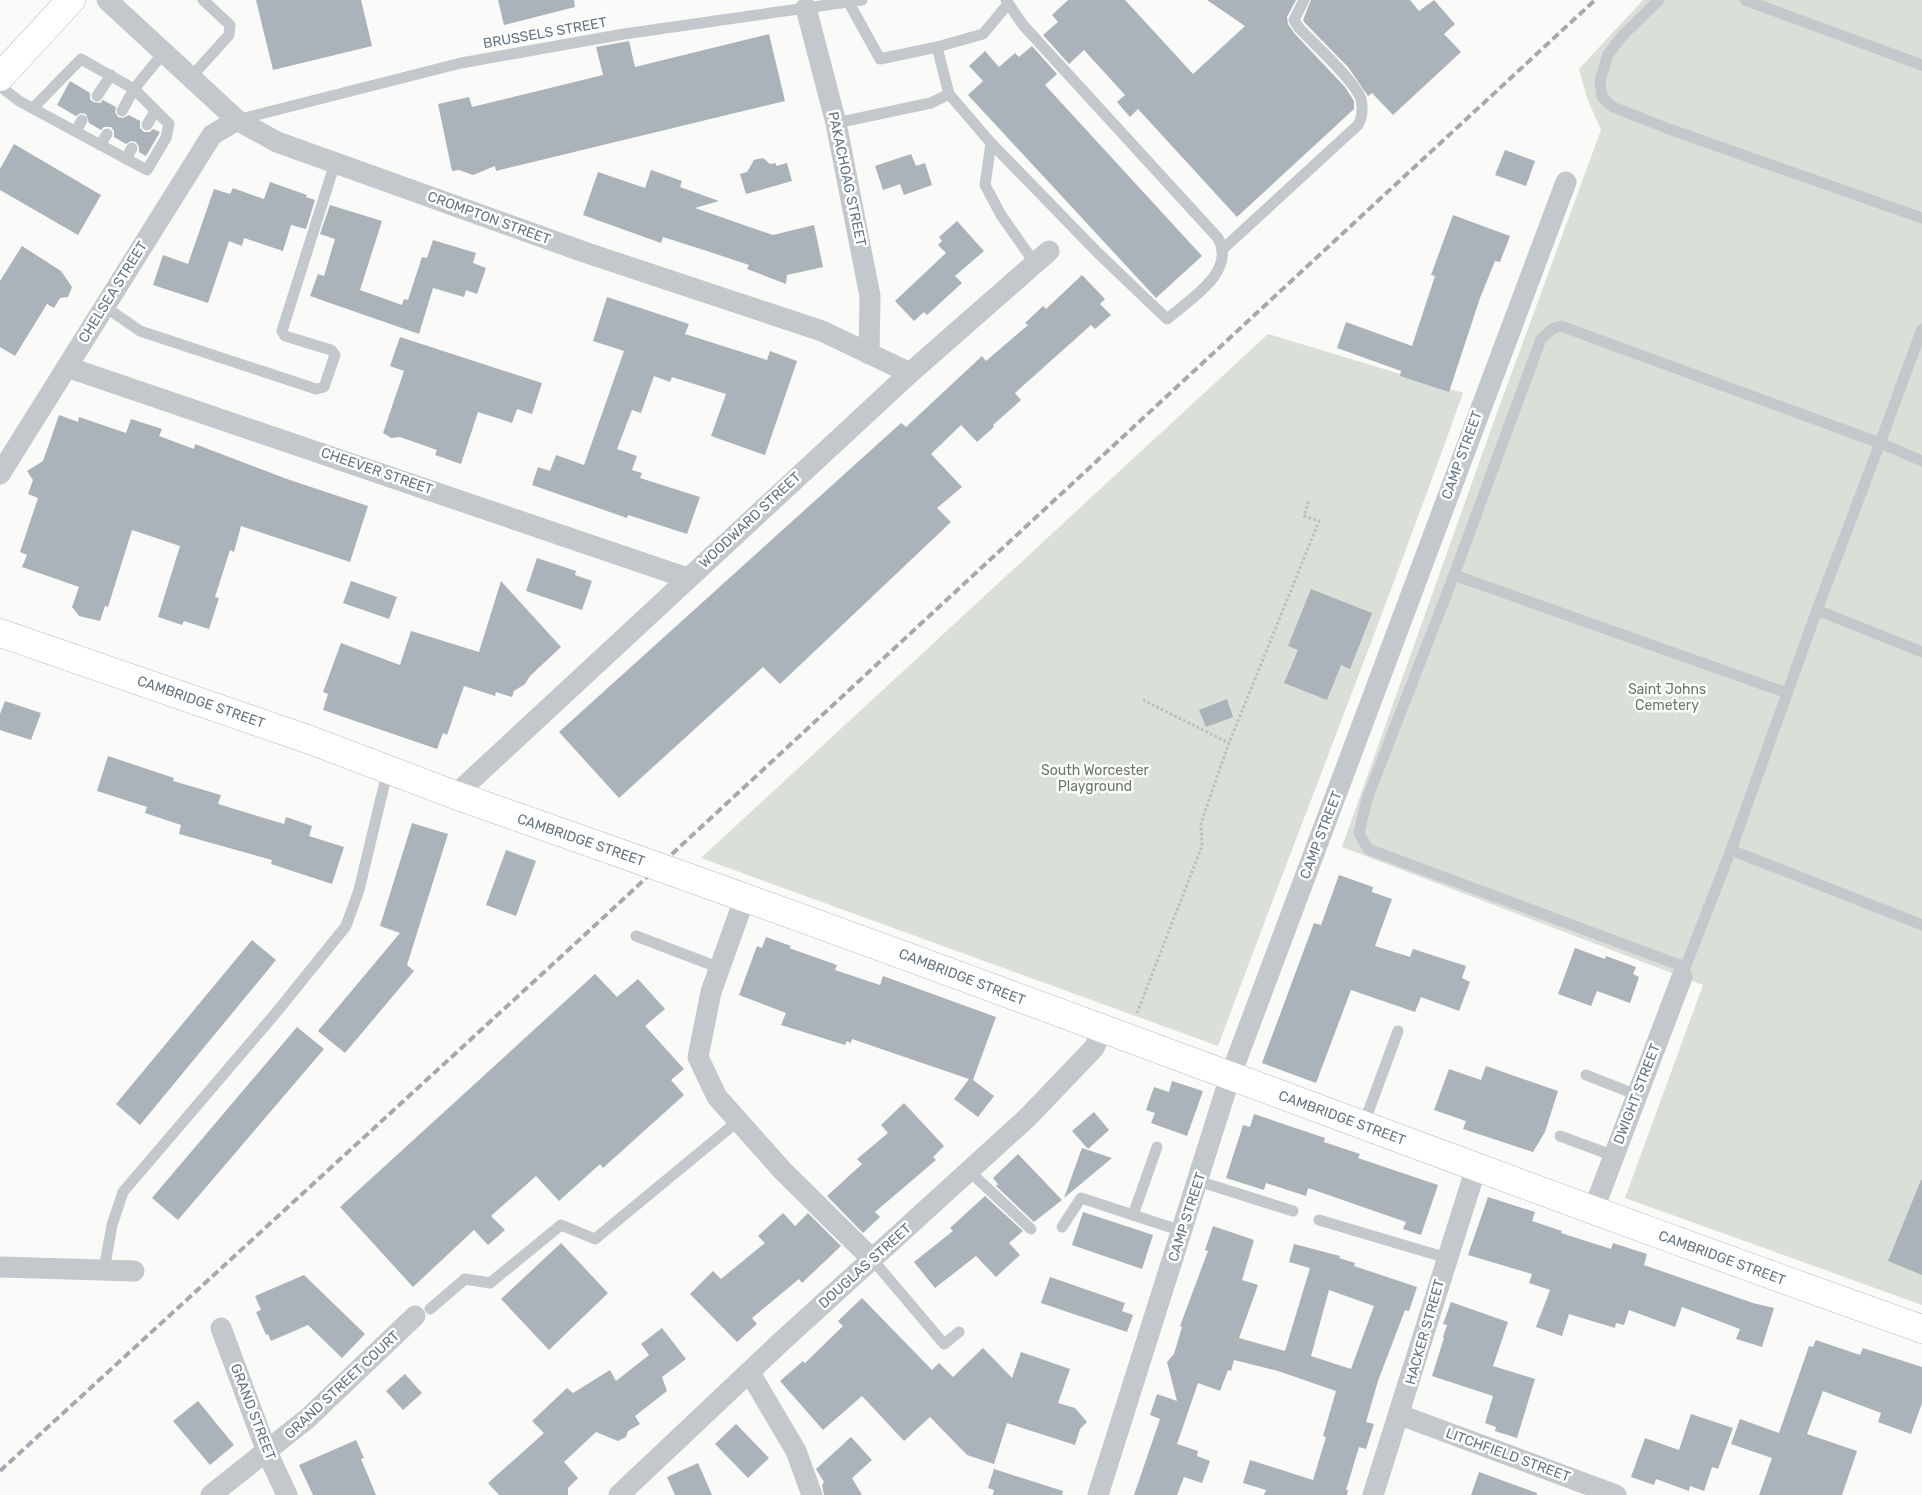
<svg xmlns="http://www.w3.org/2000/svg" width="1922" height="1495" font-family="Rubik,sans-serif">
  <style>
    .green { fill: #dadfd7 }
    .building { fill: #aab3b9; fill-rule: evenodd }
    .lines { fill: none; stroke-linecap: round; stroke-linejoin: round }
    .primary-casing { stroke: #b5babe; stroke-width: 29 }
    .path { stroke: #bbbfc2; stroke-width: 3; stroke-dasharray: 2.5 2.5; stroke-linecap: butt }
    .service { stroke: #c3c8cc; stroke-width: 11 }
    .minor { stroke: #c3c8cc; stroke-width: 21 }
    .primary { stroke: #fff; stroke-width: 28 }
    .rail { stroke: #a2aab0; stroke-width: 4; stroke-dasharray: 8 4; stroke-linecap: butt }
    .primary-bridge-casing { stroke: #b5babe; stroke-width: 29; stroke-linecap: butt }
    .primary-bridge { stroke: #fff; stroke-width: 28 }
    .labels { text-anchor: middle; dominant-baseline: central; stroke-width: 5; stroke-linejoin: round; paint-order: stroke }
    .street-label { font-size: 14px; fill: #657683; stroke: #fff }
    .park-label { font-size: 14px; fill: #687a64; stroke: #fff }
  </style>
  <rect width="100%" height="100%" fill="#fafaf8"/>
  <!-- green -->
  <g class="green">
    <polygon points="1643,0 1922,0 1922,1305 1625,1198 1703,985 1342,847 1494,421 1601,130 1587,98 1579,69"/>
    <path d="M1268 334 1463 393C1385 612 1299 828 1218 1046L701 858Z"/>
  </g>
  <!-- building -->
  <g class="building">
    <polygon points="256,0 361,0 372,46 273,70"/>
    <polygon points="498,0 574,0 575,7 504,25"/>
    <polygon points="1068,0 1125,0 1193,74 1245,26 1207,0 1296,0 1287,17 1288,24 1294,33 1345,87 1354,101 1354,109 1237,217 1138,109 1130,117 1117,102 1125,95 1084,50 1069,64 1043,35 1058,22 1052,15"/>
    <polygon points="1311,0 1410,0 1419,11 1434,0 1455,24 1444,34 1461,52 1393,115 1372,93 1368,96 1348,67 1305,23 1303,20"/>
    <polygon points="769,34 785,101 496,171 495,166 473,175 459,170 452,171 438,104 469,97 472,107 603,75 596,47 629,41 635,67"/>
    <polygon points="1032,46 1057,74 1045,85 1202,256 1156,298 968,95 983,81 969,66 985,51 999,67 1015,53 1019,57"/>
    <polygon points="70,81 90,93 90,99 93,102 100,103 103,100 116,107 115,112 118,117 123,118 129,115 140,121 140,128 144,132 150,132 153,129 160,132 146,156 139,152 139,147 136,142 131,141 126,144 114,137 114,131 111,127 104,127 101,130 89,123 86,114 81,113 76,116 57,105"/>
    <polygon points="14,144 101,195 78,235 0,190 0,169"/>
    <polygon points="1505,150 1535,161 1526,186 1495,175"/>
    <polygon points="911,154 916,166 925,163 932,185 904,195 900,184 883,190 875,166"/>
    <polygon points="763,158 770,164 776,163 776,166 787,163 792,181 746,194 740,174 747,172 754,160"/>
    <polygon points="651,170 682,181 680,187 719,201 695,208 773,235 814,225 823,267 787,275 786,284 747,269 749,265 707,251 663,237 661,243 583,215 598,172 645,188"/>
    <polygon points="270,182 307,195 306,197 315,200 306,229 291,225 283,251 244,238 242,246 229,241 208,303 153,285 163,255 188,264 214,189 230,194 233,188 264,199"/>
    <polygon points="330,205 382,221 360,290 402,305 404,299 408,300 422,257 427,258 433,240 476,253 473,263 486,268 477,294 466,290 464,297 433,288 419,334 310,296 318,274 324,276 335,239 320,234"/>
    <polygon points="1453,215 1510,236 1500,262 1495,261 1480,298 1449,392 1400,376 1401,371 1337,348 1346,322 1412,346 1435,276 1431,275"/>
    <polygon points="957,221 984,251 955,276 962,283 927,315 924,312 914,321 895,301 946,253 938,245 942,241 939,237"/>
    <polygon points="22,246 61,271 72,287 68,297 60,298 54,308 47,304 15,356 0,347 0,281"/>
    <polygon points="1082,275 1105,299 1100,304 1111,315 1095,329 1091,325 1015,393 1021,400 993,425 994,427 977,442 961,425 931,454 962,487 937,508 951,522 780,684 763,667 619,798 559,732 901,423 906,427 982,356 986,361 1028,325 1025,323 1043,306 1046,309"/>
    <polygon points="607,297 689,324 685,334 767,360 770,351 797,361 765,455 711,436 726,394 672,377 670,382 654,376 641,413 632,410 617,449 637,456 632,470 642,473 640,478 700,497 687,534 628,515 627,518 532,485 538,467 550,471 556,455 584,465 624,351 593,341"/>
    <polygon points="400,337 542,383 532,414 517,409 512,423 478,412 461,464 435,455 437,450 400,437 391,438 383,433 404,371 390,366"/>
    <polygon points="59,415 78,422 79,417 126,433 131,419 162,429 159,436 194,449 195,444 287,479 368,506 350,562 241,526 234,552 230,550 215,597 219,598 209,629 184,621 182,625 158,617 180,546 132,530 108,607 105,606 100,621 79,616 72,607 79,587 22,567 27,555 20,552 38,498 28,494 33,480 27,471 43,461"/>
    <polygon points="537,558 576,571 575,575 592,581 582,610 526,591"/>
    <polygon points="351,581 397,597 389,619 343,603"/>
    <polygon points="501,581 561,647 530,676 525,684 514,691 512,697 496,692 495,696 464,686 447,735 443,733 437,749 323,710 328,694 323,692 341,643 400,665 411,631 479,652"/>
    <polygon points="1311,589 1372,613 1350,669 1341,665 1327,700 1284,683 1298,650 1288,646"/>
    <polygon points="1227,699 1233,717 1206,727 1199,710"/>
    <polygon points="5,701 41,713 31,740 0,730 0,714"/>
    <polygon points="108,756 174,778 173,781 221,795 218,804 284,824 286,817 312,826 309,836 344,847 332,884 271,864 272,860 179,834 181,825 145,813 147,807 97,791"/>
    <polygon points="412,823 448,834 407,965 414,971 345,1053 318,1031 400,933 380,926"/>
    <polygon points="506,850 536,861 516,916 486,905"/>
    <polygon points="1339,875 1373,887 1372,892 1392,899 1375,946 1410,957 1413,949 1466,966 1462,978 1470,982 1459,1011 1421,997 1415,1012 1351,990 1316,1083 1262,1063 1314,923 1321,925"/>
    <polygon points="766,937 791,946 789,948 837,965 835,970 880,985 883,976 996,1017 973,1080 994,1096 978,1117 954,1099 969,1079 852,1039 851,1043 847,1041 845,1045 781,1025 786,1013 739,995 757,946 762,948"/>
    <polygon points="252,940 276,960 140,1125 116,1104"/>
    <polygon points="1575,948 1605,959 1606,956 1636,967 1633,974 1639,977 1630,1003 1597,991 1591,1006 1558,994"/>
    <polygon points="595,974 617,997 638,979 665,1009 645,1026 684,1069 671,1080 684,1095 603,1168 600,1164 559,1201 536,1176 491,1216 505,1230 488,1245 474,1230 413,1287 340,1207"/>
    <polygon points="297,1027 324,1049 178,1220 152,1198"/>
    <polygon points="1486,1066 1558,1091 1545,1132 1533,1152 1463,1129 1466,1121 1434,1110 1449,1069 1481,1080"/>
    <polygon points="1172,1081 1203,1091 1187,1136 1151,1123 1155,1113 1146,1110 1154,1087 1169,1092"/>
    <polygon points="904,1103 944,1146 933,1157 936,1160 875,1212 880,1217 863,1233 827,1196 862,1164 857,1159 888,1133 881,1125"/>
    <polygon points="1094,1112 1109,1130 1088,1149 1072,1131"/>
    <polygon points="1254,1114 1325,1138 1324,1142 1360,1154 1358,1158 1438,1185 1421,1235 1403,1229 1406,1222 1308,1188 1306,1196 1266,1183 1264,1190 1226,1178 1243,1125 1250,1127"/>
    <polygon points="1082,1148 1112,1158 1064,1198"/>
    <polygon points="1018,1154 1062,1200 1034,1222 996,1186 998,1184 993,1178"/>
    <polygon points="1921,1180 1922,1180 1922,1275 1888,1261"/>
    <polygon points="985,1196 1023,1231 1009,1243 1020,1255 996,1277 976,1256 935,1288 914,1262 953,1231 950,1228"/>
    <polygon points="1488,1197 1535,1212 1532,1221 1562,1231 1561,1233 1611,1249 1613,1243 1647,1254 1644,1265 1753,1303 1774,1308 1762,1347 1736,1339 1740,1329 1682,1307 1675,1327 1629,1310 1624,1325 1616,1323 1615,1328 1569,1314 1562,1336 1536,1327 1550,1290 1529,1283 1532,1274 1468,1255"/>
    <polygon points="1083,1212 1153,1235 1142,1269 1072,1245"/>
    <polygon points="783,1213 795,1226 808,1213 841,1246 802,1283 799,1279 752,1318 757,1324 737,1342 690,1294 713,1271 721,1279 765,1243 758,1236"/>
    <path d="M1213 1226 1254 1240 1242 1280 1258 1285 1239 1338 1285 1351 1310 1268 1289 1262 1294 1244 1340 1256 1339 1258 1355 1263 1354 1266 1417 1287 1409 1311 1405 1310 1378 1381 1366 1422 1374 1424 1366 1449 1359 1447 1346 1490H1348L1347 1495H1264L1266 1490 1243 1483 1250 1460 1313 1480 1326 1437 1323 1436 1336 1391 1278 1371 1234 1360 1231 1371 1228 1370 1220 1391 1198 1383 1177 1444 1198 1451 1197 1456 1210 1461 1202 1483 1184 1477 1177 1495H1134L1160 1419 1150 1415 1157 1394 1177 1401 1167 1362 1174 1354 1182 1327 1180 1326 1208 1251 1205 1250ZM1329 1290 1374 1306 1351 1369 1311 1356Z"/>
    <polygon points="561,1243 608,1293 549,1350 501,1299"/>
    <polygon points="304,1275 365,1334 342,1358 308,1325 271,1341 268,1334 266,1335 256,1312 261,1310 255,1296"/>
    <polygon points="1050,1277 1125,1303 1122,1311 1133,1315 1127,1332 1041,1303"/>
    <polygon points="862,1298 932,1370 939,1363 953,1377 983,1348 1012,1378 1021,1352 1070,1369 1058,1403 1075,1408 1087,1422 1080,1429 1075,1445 1007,1423 994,1464 967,1455 930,1417 904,1441 862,1396 823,1430 780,1381 803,1361 805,1363 843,1326 838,1321"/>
    <polygon points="1451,1302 1508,1322 1493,1366 1535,1379 1517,1438 1495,1431 1496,1427 1485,1423 1493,1396 1432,1376 1444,1338 1443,1337 1447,1325 1443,1324"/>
    <polygon points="662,1328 686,1359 662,1377 667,1391 635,1416 640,1424 628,1431 626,1437 618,1441 596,1432 564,1462 578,1478 568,1488 568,1495 499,1495 488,1483 544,1433 532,1421 567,1388 573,1393 610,1370 616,1381 649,1355 641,1344"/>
    <polygon points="1816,1340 1860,1355 1863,1348 1922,1367 1922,1403 1911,1434 1878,1422 1881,1413 1823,1391 1807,1434 1857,1451 1842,1495 1759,1495 1772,1458 1731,1444 1740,1419 1779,1433 1809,1346 1813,1347"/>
    <polygon points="405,1374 422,1393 403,1410 386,1391"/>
    <polygon points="198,1401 234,1445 210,1465 173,1421"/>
    <polygon points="1691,1414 1733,1428 1718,1469 1712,1467 1704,1491 1690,1486 1689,1491 1656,1479 1654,1485 1631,1477 1645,1438 1679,1450"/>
    <polygon points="736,1424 769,1458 748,1478 715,1444"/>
    <polygon points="851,1437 872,1460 852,1478 862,1495 824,1495 822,1485 824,1482 816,1469"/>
    <polygon points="356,1440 364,1458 361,1459 376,1495 313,1495 299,1465"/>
    <polygon points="698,1463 712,1495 675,1495 667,1477"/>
    <polygon points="994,1469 1063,1491 1062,1495 993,1495 994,1490 988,1488"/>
    <polygon points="1479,1472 1537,1493 1537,1495 1471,1495"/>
  </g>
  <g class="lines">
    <defs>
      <g id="primary">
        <polyline points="0,77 71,0"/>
        <polyline points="0,633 313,741 455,795 611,850"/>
        <path d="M687 877C1100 1024 1509 1183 1922 1329"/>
      </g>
    </defs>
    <!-- primary casing -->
    <use href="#primary" class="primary-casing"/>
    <!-- path -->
    <g class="path">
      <polyline points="1143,700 1229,743"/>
      <polyline points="1137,1013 1202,846 1201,823 1227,748 1319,521 1304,516 1309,500"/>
    </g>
    <!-- service -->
    <g class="service">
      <polyline points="1659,0 1625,33 1608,54 1600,81 1602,97 1613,107 1669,129 1922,218"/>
      <polyline points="1745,0 1922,65"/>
      <polyline points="849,3 880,59 937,47 983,34 1008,4"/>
      <polyline points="937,47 949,94 991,143 985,185 1001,215 1034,262"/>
      <polyline points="192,76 229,35 230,25 203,0"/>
      <polyline points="0,86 19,101 147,170 166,138 169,124 134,89 164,52"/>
      <polyline points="97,96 111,75"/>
      <polyline points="33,108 81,59 134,89 122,111"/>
      <polyline points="237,120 461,63 624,34 862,0"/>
      <polyline points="836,123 931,103 949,94"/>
      <polyline points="147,125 155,111"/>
      <polyline points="76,131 82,120"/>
      <path d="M991 143 1098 253 1167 319C1189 300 1237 272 1218 238L1023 25 1006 0"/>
      <polyline points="100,145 107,134"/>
      <polyline points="126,159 132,148"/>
      <path d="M1224 248 1358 125C1362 118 1363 108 1361 99 1354 80 1314 44 1299 28L1294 20 1304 0"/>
      <polyline points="104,306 140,331 316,389 324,387 335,355 331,350 285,336 282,331 335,163"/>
      <polyline points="1922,329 1880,443 1922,461"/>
      <polyline points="1454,575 1541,339 1552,329 1561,326 1880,443 1817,610 1922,652"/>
      <polyline points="1731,850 1922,925"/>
      <polyline points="636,936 720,968"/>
      <polyline points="1685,967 1368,849 1359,833 1367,799 1454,575 1787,693"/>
      <polyline points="1683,973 1731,850 1817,610"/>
      <polyline points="1586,1075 1637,1095"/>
      <polyline points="1363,1126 1398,1031"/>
      <polyline points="1560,1136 1614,1156"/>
      <polyline points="969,1171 1031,1229"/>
      <polyline points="1198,1181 1293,1211"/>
      <polyline points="1133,1215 1157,1147"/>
      <polyline points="1319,1220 1447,1258"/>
      <polyline points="1062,1227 1081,1198 1182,1231"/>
      <polyline points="872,1259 944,1344 959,1332"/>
      <polyline points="104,1270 112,1225 123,1192 275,1014 346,926 359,890 388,769"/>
      <polyline points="430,1309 465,1279 490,1283 561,1225 595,1239 738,1121"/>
    </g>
    <!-- minor -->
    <g class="minor">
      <polyline points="107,0 237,120 277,142 584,252 822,331 910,373"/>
      <polyline points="806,8 836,123 870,296 869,354"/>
      <polyline points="67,367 687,578"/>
      <polyline points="0,474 212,135 237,120"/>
      <polyline points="455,795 910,373 1049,251"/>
      <polyline points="745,897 711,992 698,1057 717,1097 782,1170 872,1259"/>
      <polyline points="1593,1211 1682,977"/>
      <polyline points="0,1267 134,1271"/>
      <polyline points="221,1328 267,1452 287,1495"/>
      <polyline points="750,1373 796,1451 812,1495"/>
      <polyline points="1400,1415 1616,1495"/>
      <polyline points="211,1495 308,1418 415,1316"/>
      <polyline points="619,1495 781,1342 1028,1117 1094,1048 1102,1030"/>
      <polyline points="1098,1495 1230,1077 1566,182"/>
      <polyline points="1373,1495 1476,1168"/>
    </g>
    <!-- primary -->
    <use href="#primary" class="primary"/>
    <!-- rail -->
    <polyline class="rail" points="0,1471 565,953 1595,0"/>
    <defs>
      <polyline id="primary-bridge" points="611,850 687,877"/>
    </defs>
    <!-- primary-bridge casing -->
    <use href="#primary-bridge" class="primary-bridge-casing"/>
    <!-- primary-bridge -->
    <use href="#primary-bridge" class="primary-bridge"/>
  </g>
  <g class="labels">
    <!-- street labels -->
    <g class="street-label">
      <text transform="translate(545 33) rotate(-10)">BRUSSELS STREET</text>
      <text transform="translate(847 179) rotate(78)">PAKACHOAG STREET</text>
      <text transform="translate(489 218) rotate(20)">CROMPTON STREET</text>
      <text transform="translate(113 292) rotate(-58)">CHELSEA STREET</text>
      <text transform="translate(1462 455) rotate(-70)">CAMP STREET</text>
      <text transform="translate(377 471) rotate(19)">CHEEVER STREET</text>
      <text transform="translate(750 520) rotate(-43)">WOODWARD STREET</text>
      <text transform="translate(201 702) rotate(19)">CAMBRIDGE STREET</text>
      <text transform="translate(1321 835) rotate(-69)">CAMP STREET</text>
      <text transform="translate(581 840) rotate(19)">CAMBRIDGE STREET</text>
      <text transform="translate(962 977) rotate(21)">CAMBRIDGE STREET</text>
      <text transform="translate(1637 1094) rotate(-69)">DWIGHT STREET</text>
      <text transform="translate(1342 1118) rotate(20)">CAMBRIDGE STREET</text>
      <text transform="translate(1187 1217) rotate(-72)">CAMP STREET</text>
      <text transform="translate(1722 1258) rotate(20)">CAMBRIDGE STREET</text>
      <text transform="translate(865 1266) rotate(-42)">DOUGLAS STREET</text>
      <text transform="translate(1425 1332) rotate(-74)">HACKER STREET</text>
      <text transform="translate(342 1385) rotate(-43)">GRAND STREET COURT</text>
      <text transform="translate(253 1412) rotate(69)">GRAND STREET</text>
      <text transform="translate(1508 1455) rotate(20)">LITCHFIELD STREET</text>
    </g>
    <!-- park labels -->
    <g class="park-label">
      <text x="1667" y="689">Saint Johns<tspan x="1667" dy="16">Cemetery</tspan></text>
      <text x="1095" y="770">South Worcester<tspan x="1095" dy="16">Playground</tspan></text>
    </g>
  </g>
</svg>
